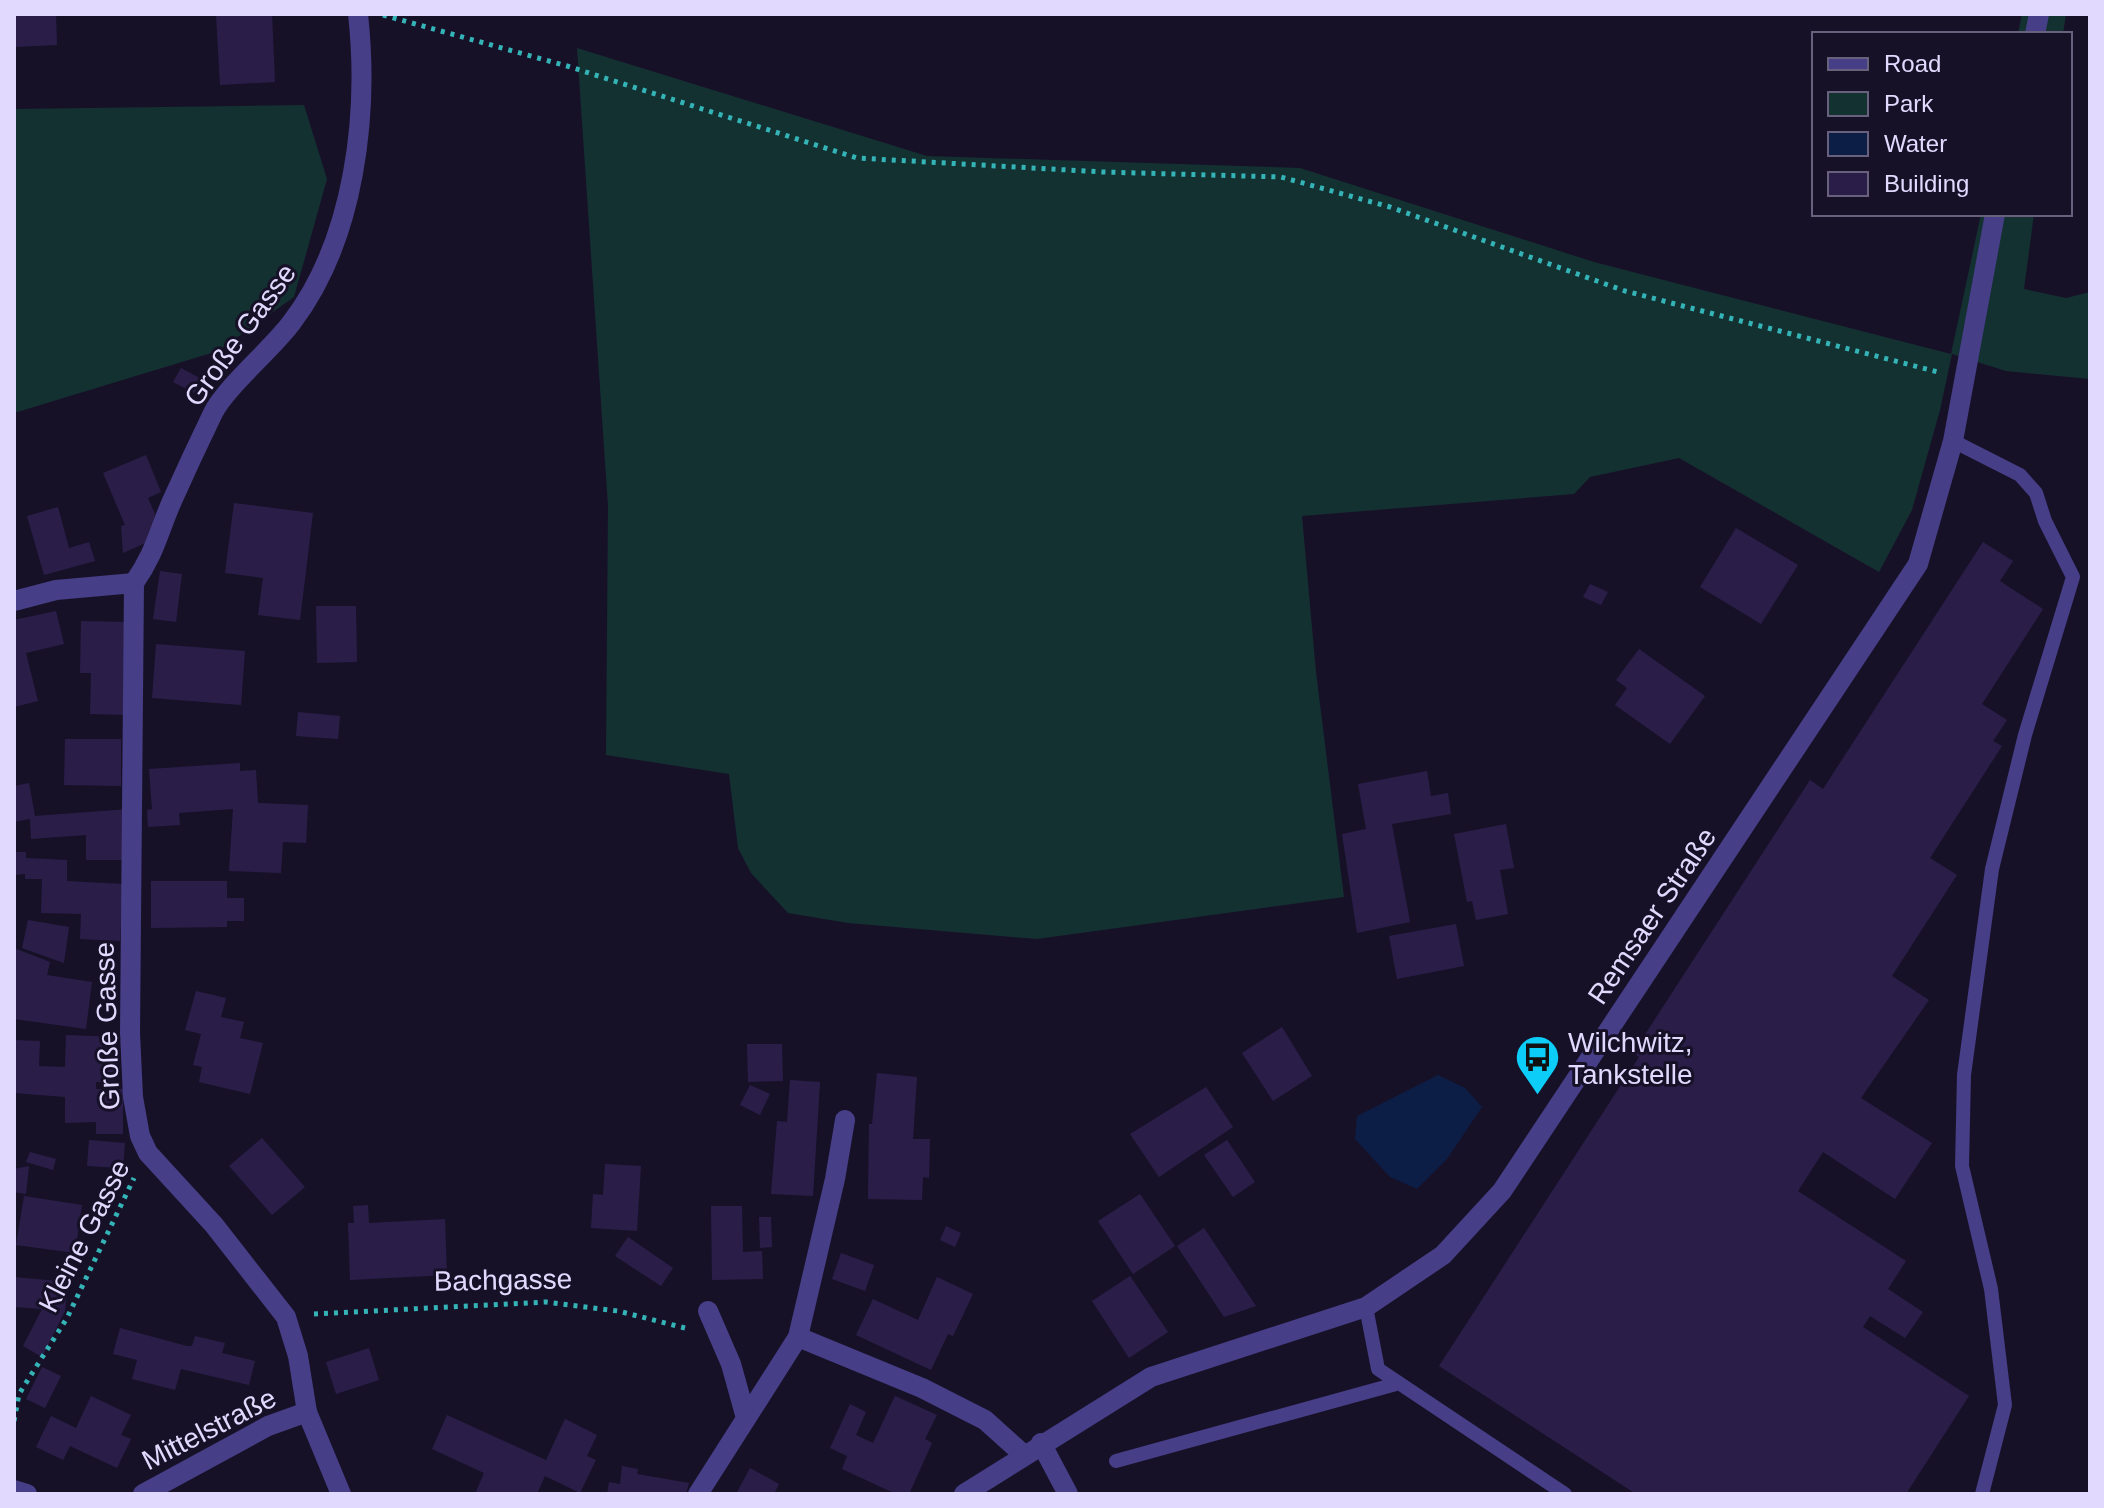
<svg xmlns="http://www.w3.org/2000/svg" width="2104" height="1508" font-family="Helvetica,sans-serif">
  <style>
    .green { fill: #143132 }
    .water { fill: #0c1d46 }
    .building { fill: #2a1e49 }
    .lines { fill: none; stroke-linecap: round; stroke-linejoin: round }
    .path { stroke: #34b4b7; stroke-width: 5; stroke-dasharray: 4 6; stroke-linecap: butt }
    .service { stroke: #463e86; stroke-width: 14 }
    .minor { stroke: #463e86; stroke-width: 20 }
    .labels { text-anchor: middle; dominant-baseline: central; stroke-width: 6; stroke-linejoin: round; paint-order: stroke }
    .street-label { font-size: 28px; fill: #e1dafe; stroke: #171128 }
    .poi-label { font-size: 28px; fill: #e1dafe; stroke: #171128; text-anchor: start }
  </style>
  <rect width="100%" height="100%" fill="#171128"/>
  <!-- green -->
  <g class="green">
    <polygon points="2022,14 2066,14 2063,34 2018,34"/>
    <polygon points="577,48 927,156 1300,168 1594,262 1951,354 1981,214 2034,214 2024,289 2066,298 2090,292 2090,379 2006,371 1952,354 1940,410 1912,510 1879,572 1679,458 1590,477 1574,494 1302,516 1316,672 1344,897 1037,939 848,923 788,913 751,873 738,848 729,774 606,755 608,506"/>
    <polygon points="304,105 327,179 294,297 218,351 14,413 14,109"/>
  </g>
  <!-- water -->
  <polygon class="water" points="1438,1075 1465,1088 1482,1107 1447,1159 1417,1189 1390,1177 1355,1139 1357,1116"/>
  <!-- building -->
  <g class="building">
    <polygon points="14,14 56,14 57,45 14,47"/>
    <polygon points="216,14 272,14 275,82 220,85"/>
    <polygon points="181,368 207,382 200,396 173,382"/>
    <polygon points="146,455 161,492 148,498 155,514 150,541 123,553 121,526 125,525 103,473"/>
    <polygon points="234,503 313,513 300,620 258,615 263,578 225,573"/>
    <polygon points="58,507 69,548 89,542 95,561 44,575 27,516"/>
    <polygon points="1736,528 1798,565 1761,624 1700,587"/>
    <polygon points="1983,542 2013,561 2000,581 2043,609 1982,704 2007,720 1993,741 2002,746 1930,858 1957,875 1892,976 1929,1000 1861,1098 1932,1143 1895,1199 1823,1152 1798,1191 1906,1261 1888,1289 1923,1312 1905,1338 1870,1316 1863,1327 1969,1396 1906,1494 1636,1494 1439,1366 1639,1057 1633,1053 1810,780 1823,789"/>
    <polygon points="160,571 182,574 176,622 153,619"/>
    <polygon points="1590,584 1608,592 1601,605 1583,597"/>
    <polygon points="316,606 356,606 357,662 317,663"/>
    <polygon points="56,611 64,644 26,653 38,701 14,707 14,620"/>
    <polygon points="81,621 127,622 125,715 90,714 91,673 80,673"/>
    <polygon points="156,644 245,651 241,705 152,698"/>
    <polygon points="1639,649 1705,696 1670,744 1615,705 1627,688 1616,680"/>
    <polygon points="298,712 340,716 338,739 296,736"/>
    <polygon points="65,739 121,739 121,786 64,785"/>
    <polygon points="240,763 240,771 256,770 258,803 308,805 306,843 283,842 281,873 229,871 233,809 179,813 180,825 148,827 147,810 152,809 149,769"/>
    <polygon points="1427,771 1431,796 1448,793 1451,814 1392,824 1410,922 1357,933 1342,834 1366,829 1358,784"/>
    <polygon points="29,783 35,816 129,809 131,860 86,860 86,835 31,839 30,819 14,822 14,786"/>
    <polygon points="1506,824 1514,868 1500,870 1508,914 1476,920 1472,901 1467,902 1454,834"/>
    <polygon points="14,852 26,852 26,858 67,860 67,881 123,884 120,941 80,939 81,914 41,913 42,879 25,879 25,874 14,875"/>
    <polygon points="151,881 227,881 227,898 244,898 244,921 227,921 227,927 151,928"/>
    <polygon points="28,920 69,927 64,963 22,948"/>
    <polygon points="1456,924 1464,966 1397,979 1389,936"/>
    <polygon points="14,948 50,962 47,975 92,982 86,1029 14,1019"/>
    <polygon points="196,991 226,998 221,1017 244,1022 240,1038 263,1043 250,1094 199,1082 202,1067 193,1065 201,1034 185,1030"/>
    <polygon points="1282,1027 1312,1076 1273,1101 1242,1053"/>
    <polygon points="66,1035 116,1037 114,1083 96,1082 96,1089 123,1089 123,1134 96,1134 96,1122 65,1123 65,1097 14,1093 14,1040 40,1041 39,1066 65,1067"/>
    <polygon points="747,1044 782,1044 783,1081 748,1082"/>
    <polygon points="877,1073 917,1077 913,1139 930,1139 929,1178 923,1177 922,1200 868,1199 869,1124 872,1124"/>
    <polygon points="790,1080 820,1082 813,1196 771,1194 777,1121 787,1122"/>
    <polygon points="750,1085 770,1094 760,1115 740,1105"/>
    <polygon points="1206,1087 1233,1127 1159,1177 1130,1134"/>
    <polygon points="262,1138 305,1187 272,1215 229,1166"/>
    <polygon points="89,1140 125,1143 123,1168 87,1166"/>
    <polygon points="1227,1140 1255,1182 1233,1197 1204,1155"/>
    <polygon points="30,1152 56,1159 53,1170 26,1162"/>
    <polygon points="605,1164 641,1166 637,1231 591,1228 593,1194 603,1195"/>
    <polygon points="29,1166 26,1194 14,1192 14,1169"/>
    <polygon points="1140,1194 1175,1246 1133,1274 1098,1221"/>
    <polygon points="24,1196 82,1205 75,1253 16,1245"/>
    <polygon points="368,1205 369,1223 445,1219 447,1275 350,1280 348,1223 354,1223 353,1206"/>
    <polygon points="711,1206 742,1206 743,1252 762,1251 763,1279 712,1280"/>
    <polygon points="759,1217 771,1217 772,1247 760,1248"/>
    <polygon points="946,1226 961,1233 955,1247 940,1240"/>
    <polygon points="1204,1228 1256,1306 1224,1317 1177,1246"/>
    <polygon points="628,1237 673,1268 661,1286 615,1256"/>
    <polygon points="841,1253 874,1265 865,1291 832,1279"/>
    <polygon points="1130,1276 1168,1332 1129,1358 1092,1301"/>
    <polygon points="14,1277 68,1282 65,1311 42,1357 23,1346 42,1309 14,1307"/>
    <polygon points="937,1277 973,1294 953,1336 948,1334 931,1370 856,1335 873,1299 918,1320"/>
    <polygon points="120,1328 187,1346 192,1346 195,1336 225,1343 222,1353 255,1361 249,1385 181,1369 175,1390 132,1379 137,1360 113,1354"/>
    <polygon points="369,1348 379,1380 336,1394 326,1362"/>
    <polygon points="42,1367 61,1376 45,1408 26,1399"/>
    <polygon points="91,1396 131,1415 121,1435 131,1439 117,1468 70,1446 63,1460 36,1447 51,1416 76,1428"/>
    <polygon points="895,1396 937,1415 925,1439 932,1443 909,1494 896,1494 842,1469 847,1456 830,1448 850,1404 866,1412 856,1435 873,1443"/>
    <polygon points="447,1415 546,1460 565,1419 597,1435 587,1456 596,1460 580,1493 545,1476 537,1494 475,1494 484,1473 432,1449"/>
    <polygon points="622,1466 638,1469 637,1474 689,1483 686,1494 607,1494 609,1482 620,1484"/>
    <polygon points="750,1468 779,1484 774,1494 736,1494"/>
  </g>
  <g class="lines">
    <!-- path -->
    <g class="path">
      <polyline points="383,15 567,66 857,158 1103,172 1281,177 1390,207 1625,291 1938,372"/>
      <polyline points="314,1314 546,1302 618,1311 685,1328"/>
      <polyline points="14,1421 19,1394 67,1318 134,1178"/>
    </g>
    <!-- service -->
    <g class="service">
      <polyline points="1953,441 2020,475 2036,493 2045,521 2073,577 2025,735 1992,869 1964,1075 1962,1166 1991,1289 2005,1405 1982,1494"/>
      <polyline points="1366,1307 1378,1369 1565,1494"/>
      <polyline points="1116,1461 1396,1384"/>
    </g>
    <!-- minor -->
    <g class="minor">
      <polyline points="2035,34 2039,14"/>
      <polyline points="14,601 56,590 134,583"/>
      <polyline points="708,1311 731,1364 746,1418"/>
      <polyline points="798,1337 922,1388 985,1420 1024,1455"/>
      <path d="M307 1412 298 1356 286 1317 214 1225 148 1153 140 1136 133 1097 130 1033 134 583C155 553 158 533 172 501 185 472 199 442 213 413 225 388 273 348 292 322 355 239 369 114 358 14"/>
      <polyline points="1041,1443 1068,1494"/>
      <polyline points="14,1490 27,1494"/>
      <polyline points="143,1494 268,1426 307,1412 341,1494"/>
      <polyline points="698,1494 798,1337 835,1179 845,1120"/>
      <polyline points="964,1494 1151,1377 1366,1307 1443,1255 1502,1191 1918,564 1953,441 1995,214"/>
    </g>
  </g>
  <!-- icons -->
  <defs>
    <symbol id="bus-pin" viewBox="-11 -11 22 30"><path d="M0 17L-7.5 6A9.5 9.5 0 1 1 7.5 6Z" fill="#0ccdf7" stroke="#171128"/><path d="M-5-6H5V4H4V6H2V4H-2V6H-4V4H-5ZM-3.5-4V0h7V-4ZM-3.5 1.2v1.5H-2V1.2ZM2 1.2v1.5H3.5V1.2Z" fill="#111"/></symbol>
  </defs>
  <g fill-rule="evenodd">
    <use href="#bus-pin" x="1512" y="1032" width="51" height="69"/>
  </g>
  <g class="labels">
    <!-- street labels -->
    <g class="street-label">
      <text transform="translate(240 335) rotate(-54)">Große Gasse</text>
      <text transform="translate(1652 916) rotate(-56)">Remsaer Straße</text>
      <text transform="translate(107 1026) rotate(-92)">Große Gasse</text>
      <text transform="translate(84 1236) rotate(-63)">Kleine Gasse</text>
      <text transform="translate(503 1280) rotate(-1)">Bachgasse</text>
      <text transform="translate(209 1429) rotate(-27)">Mittelstraße</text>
    </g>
    <!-- poi labels -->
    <g class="poi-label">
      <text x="1568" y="1042">Wilchwitz,<tspan x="1568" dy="32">Tankstelle</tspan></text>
    </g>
  </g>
  <!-- border -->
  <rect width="2104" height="1508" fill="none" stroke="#e1dafe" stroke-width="32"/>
  <!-- legend -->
  <rect x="1812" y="32" width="260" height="184" fill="#171128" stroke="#68617e" stroke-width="2"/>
  <rect x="1828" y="58" width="40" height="12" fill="#463e86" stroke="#68617e" stroke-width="2"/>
  <text x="1884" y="72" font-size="24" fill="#e1dafe">Road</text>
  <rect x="1828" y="92" width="40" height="24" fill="#143132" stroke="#68617e" stroke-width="2"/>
  <text x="1884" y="112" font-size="24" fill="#e1dafe">Park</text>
  <rect x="1828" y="132" width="40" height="24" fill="#0c1d46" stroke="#68617e" stroke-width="2"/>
  <text x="1884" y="152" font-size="24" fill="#e1dafe">Water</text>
  <rect x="1828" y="172" width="40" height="24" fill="#2a1e49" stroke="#68617e" stroke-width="2"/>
  <text x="1884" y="192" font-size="24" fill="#e1dafe">Building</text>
</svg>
